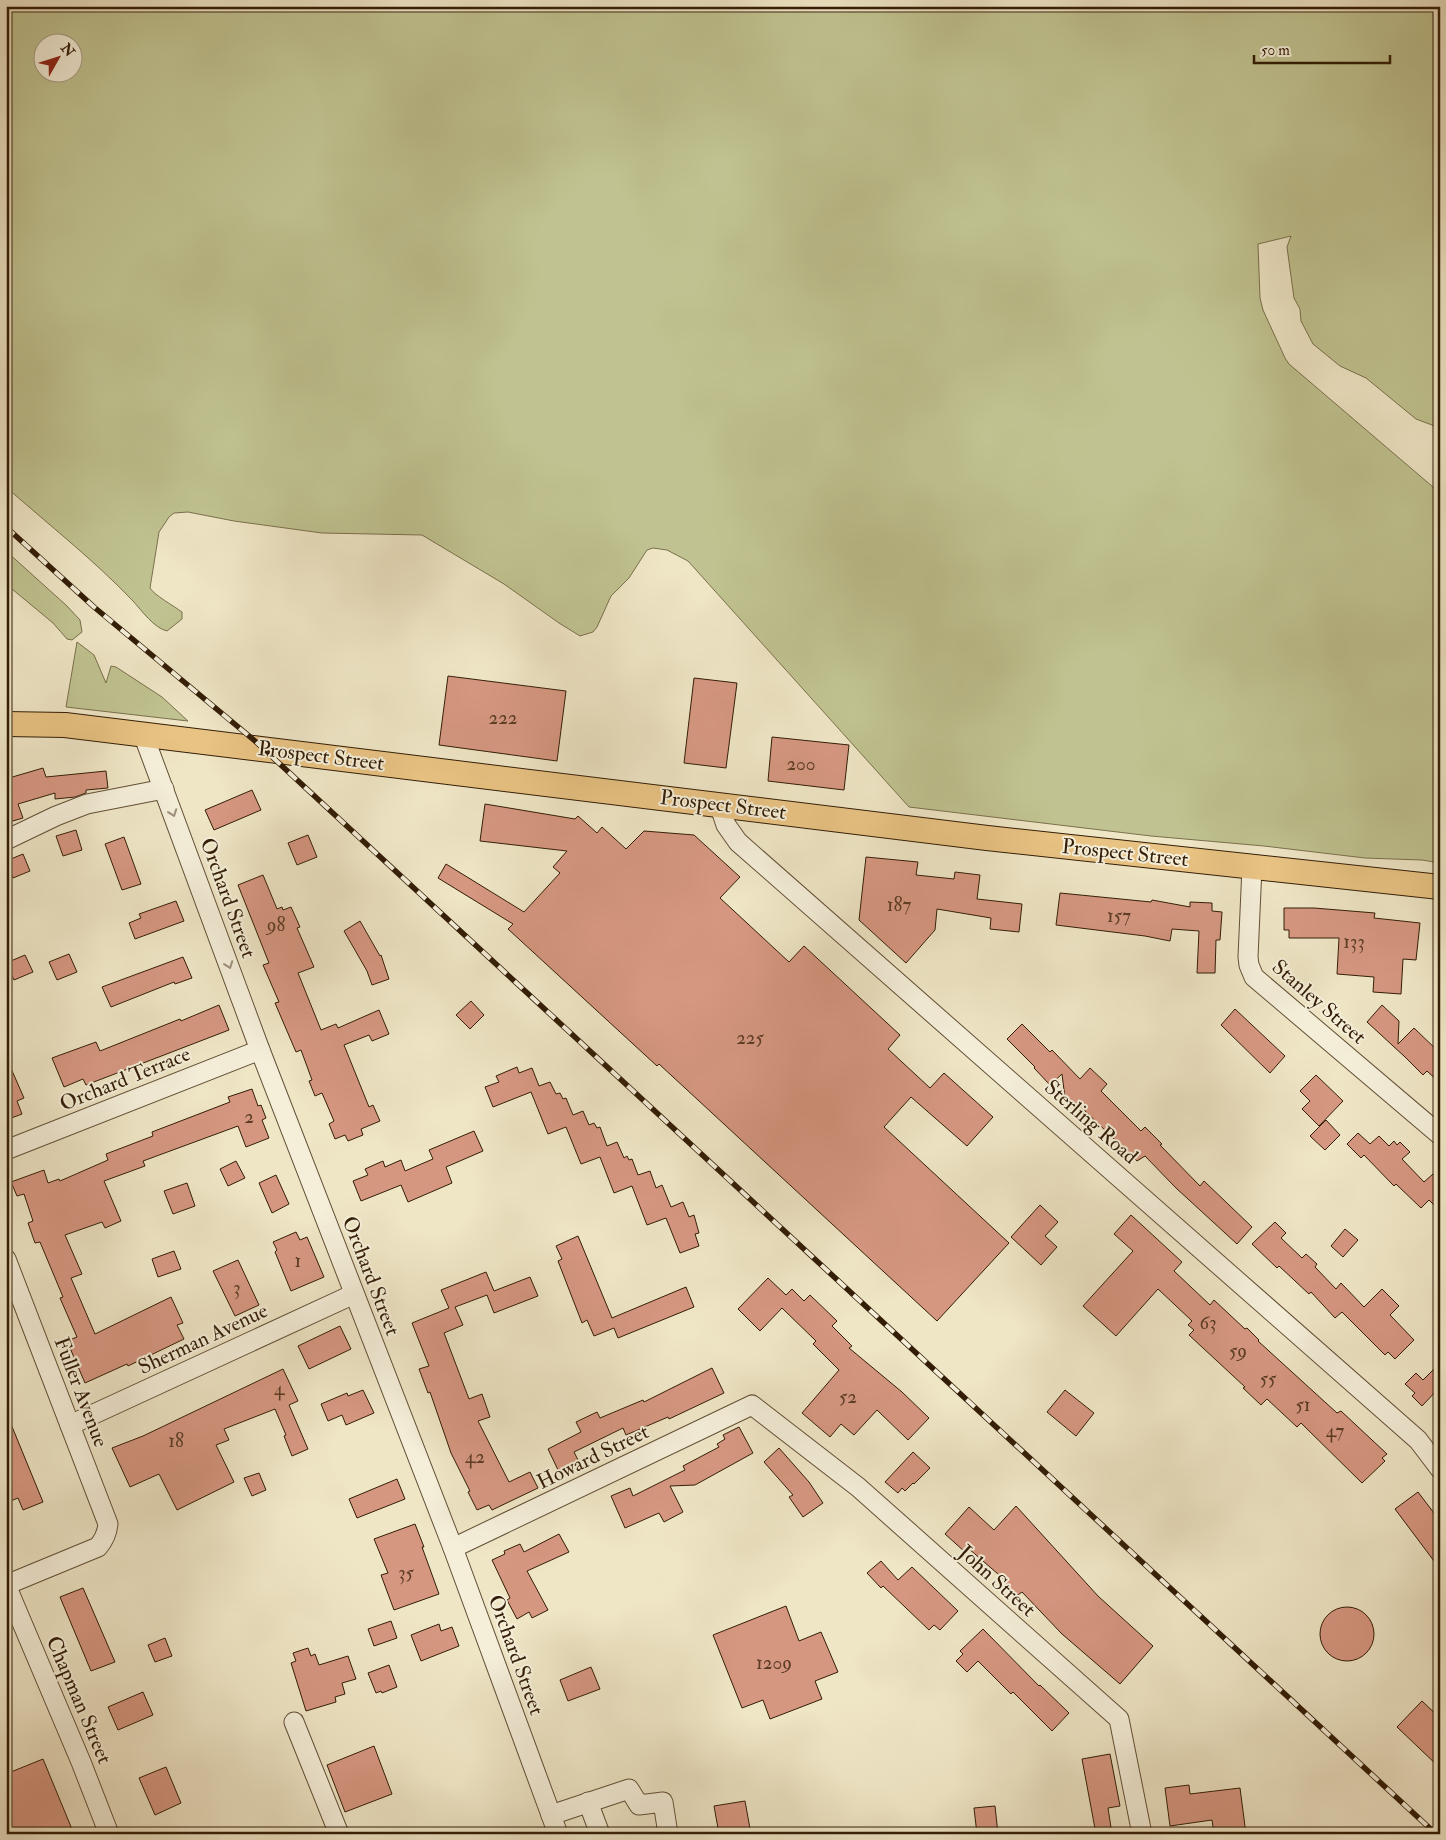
<svg xmlns="http://www.w3.org/2000/svg" width="1446" height="1840" font-family="'IM FELL Double Pica',serif">
  <style>
    .green { fill: #c0c391; stroke: #7a704c; fill-rule: evenodd }
    .building { fill: #d69781; stroke: #331d06 }
    .lines { fill: none; stroke-linecap: round; stroke-linejoin: round }
    .minor-casing { stroke: #624f36; stroke-width: 21 }
    .major-casing { stroke: #331d06; stroke-width: 26 }
    .minor { stroke: #f5efda; stroke-width: 19 }
    .major { stroke: #e8c383; stroke-width: 24 }
    .rail-casing { stroke: #331d06; stroke-width: 5.5 }
    .rail { stroke: #f5efda; stroke-width: 4; stroke-dasharray: 11; stroke-linecap: butt }
    .oneway { stroke: #9e907b }
    .labels { text-anchor: middle; dominant-baseline: central; stroke-width: 4; stroke-linejoin: round; paint-order: stroke }
    .number-label { font-size: 19px; fill: #5c3c25 }
    .street-label { font-size: 21px; fill: #331d06; stroke: #f5efda }
  </style>
  <rect width="100%" height="100%" fill="#efe6c6"/>
  <filter id="stains"><feTurbulence type="fractalNoise" baseFrequency=".004" numOctaves="4"/><feColorMatrix values="0 0 0 0 .2 0 0 0 0 .09 0 0 0 0 .02 0 0 0 .5 -.17"/></filter>
  <radialGradient id="worn" r=".72"><stop offset=".6" stop-color="#630" stop-opacity="0"/><stop offset="1" stop-color="#630" stop-opacity=".3"/></radialGradient>
  <!-- green -->
  <g class="green">
    <path d="M6 6H1440V428L1416 419 1366 378 1340 366 1313 344 1301 321 1300 309 1294 298 1287 247 1291 236 1258 244 1260 298 1263 310 1285 358 1289 364 1440 493V863L1422 860 1365 858 1264 846 1151 836 909 807 688 561 667 550 653 548 647 550 629 578 611 596 597 627 593 632 580 636 559 623 504 584 422 535 322 533 234 521 188 512 174 513 169 517 159 532 150 588C154 595 174 606 182 612V619L167 631C154 628 142 611 133 601 94 560 49 525 6 487ZM72 42V72H42V42Z"/>
    <polygon points="6,551 67,606 80,620 82,632 72,640 67,639 53,623 6,584"/>
    <polygon points="77,642 94,655 106,683 111,666 116,667 162,697 188,721 66,707"/>
  </g>
  <!-- building -->
  <g class="building">
    <polygon points="448,676 566,691 557,761 439,745"/>
    <polygon points="694,678 737,683 726,768 684,763"/>
    <polygon points="772,737 849,745 844,790 768,781"/>
    <polygon points="43,768 46,777 106,771 108,788 86,790 86,793 75,797 55,799 55,793 18,804 23,818 6,823 6,776 8,776 9,778"/>
    <polygon points="252,790 261,810 214,830 205,810"/>
    <polygon points="485,804 575,819 578,816 597,833 602,827 626,849 644,831 694,835 740,877 720,898 789,962 804,946 900,1035 888,1049 930,1088 944,1073 993,1117 967,1146 911,1097 884,1127 1009,1243 937,1321 659,1064 657,1066 508,929 513,924 438,878 446,864 524,912 560,873 553,867 567,851 480,841"/>
    <polygon points="76,830 82,850 63,856 56,836"/>
    <polygon points="308,835 317,857 297,865 288,843"/>
    <polygon points="124,837 141,884 122,890 105,844"/>
    <polygon points="23,854 30,871 13,878 6,861"/>
    <polygon points="866,857 918,862 916,875 954,879 955,872 980,875 977,899 1022,904 1019,932 990,929 991,918 937,909 935,930 906,963 859,920"/>
    <polygon points="263,875 277,909 282,907 283,910 291,907 300,927 297,928 314,967 298,973 321,1030 336,1024 338,1028 379,1010 389,1034 372,1041 369,1035 344,1045 369,1107 373,1105 380,1121 361,1129 363,1135 348,1141 345,1135 335,1139 329,1124 334,1121 322,1093 315,1096 309,1081 312,1080 301,1050 296,1052 275,1003 279,1002 263,965 269,963 238,885"/>
    <polygon points="1060,893 1151,902 1152,900 1190,907 1190,902 1212,903 1212,911 1222,912 1220,940 1216,940 1215,973 1197,973 1199,931 1172,929 1170,941 1145,936 1056,925"/>
    <polygon points="176,901 184,921 135,939 129,923 141,918 139,914"/>
    <polygon points="1284,908 1314,908 1375,913 1374,918 1420,923 1416,960 1403,959 1401,994 1373,992 1374,977 1337,974 1339,938 1289,938 1289,930 1284,930"/>
    <polygon points="360,921 380,956 381,955 389,979 372,985 367,971 344,931"/>
    <polygon points="69,954 77,972 57,980 49,962"/>
    <polygon points="25,955 33,972 14,980 6,963"/>
    <polygon points="183,957 192,978 175,984 174,982 111,1007 102,987"/>
    <polygon points="471,1001 484,1015 470,1029 456,1015"/>
    <polygon points="219,1005 229,1030 86,1085 83,1079 64,1087 52,1058 96,1042 100,1051 180,1019 181,1021"/>
    <polygon points="1382,1005 1399,1021 1398,1044 1414,1028 1440,1053 1440,1083 1427,1071 1423,1075 1405,1057 1367,1022"/>
    <polygon points="1235,1009 1285,1056 1270,1073 1221,1025"/>
    <polygon points="1022,1024 1050,1052 1052,1050 1080,1079 1090,1068 1107,1084 1101,1091 1141,1131 1145,1127 1162,1144 1160,1145 1200,1186 1204,1181 1252,1227 1237,1244 1176,1188 1145,1156 1137,1161 1083,1109 1080,1113 1065,1098 1062,1074 1050,1085 1034,1068 1035,1067 1007,1039"/>
    <polygon points="6,1057 24,1098 17,1101 22,1114 6,1120"/>
    <polygon points="517,1067 519,1073 532,1068 539,1086 550,1082 556,1094 560,1093 563,1099 566,1098 573,1115 583,1111 589,1125 594,1123 597,1128 600,1127 607,1146 617,1142 624,1158 627,1156 629,1160 632,1159 638,1175 650,1171 656,1188 662,1185 671,1207 683,1202 689,1217 694,1215 699,1233 695,1234 699,1246 680,1253 666,1218 647,1225 632,1186 614,1193 600,1157 581,1164 566,1127 548,1134 531,1092 493,1107 485,1087 499,1082 496,1076"/>
    <polygon points="1316,1075 1343,1101 1319,1126 1302,1109 1310,1101 1300,1091"/>
    <polygon points="252,1089 258,1106 261,1105 266,1118 262,1120 269,1138 246,1147 238,1126 143,1161 145,1166 104,1181 121,1221 105,1228 102,1222 65,1235 82,1274 71,1278 95,1334 171,1297 183,1323 177,1325 184,1339 128,1366 127,1364 85,1383 67,1341 77,1337 60,1298 63,1297 40,1242 35,1243 28,1223 33,1221 24,1194 17,1196 11,1182 44,1170 48,1183 59,1179 60,1181 108,1160 106,1154 153,1136 152,1132 230,1102 228,1097"/>
    <polygon points="1326,1120 1340,1135 1325,1150 1310,1136"/>
    <polygon points="474,1131 483,1151 446,1167 452,1183 408,1202 401,1185 361,1201 353,1181 368,1175 365,1169 383,1161 385,1167 401,1160 405,1171 433,1159 429,1150"/>
    <polygon points="1358,1133 1370,1144 1379,1136 1389,1146 1394,1141 1397,1145 1400,1142 1410,1152 1402,1159 1424,1182 1433,1174 1440,1181 1440,1211 1429,1200 1421,1208 1396,1184 1394,1186 1364,1155 1361,1158 1347,1144"/>
    <polygon points="236,1161 245,1178 228,1186 220,1169"/>
    <polygon points="276,1175 289,1204 272,1213 259,1183"/>
    <polygon points="187,1183 195,1206 173,1214 164,1191"/>
    <polygon points="1040,1205 1058,1222 1045,1236 1057,1247 1041,1265 1011,1237"/>
    <polygon points="1131,1215 1182,1262 1174,1271 1210,1305 1214,1300 1245,1329 1247,1328 1259,1340 1258,1341 1337,1413 1341,1411 1387,1454 1382,1458 1385,1461 1362,1483 1301,1423 1297,1427 1267,1399 1261,1405 1243,1388 1245,1387 1189,1335 1194,1330 1188,1325 1192,1321 1158,1289 1116,1336 1083,1306 1133,1251 1114,1234"/>
    <polygon points="1275,1222 1286,1233 1281,1238 1302,1258 1306,1254 1317,1264 1315,1267 1336,1289 1341,1283 1364,1307 1382,1289 1399,1306 1390,1315 1414,1340 1395,1359 1388,1352 1385,1355 1342,1312 1335,1318 1311,1292 1309,1294 1279,1266 1277,1268 1252,1244"/>
    <polygon points="1345,1229 1358,1240 1343,1257 1331,1246"/>
    <polygon points="296,1232 300,1240 307,1237 324,1277 291,1291 275,1252 277,1250 273,1242"/>
    <polygon points="578,1236 612,1318 686,1287 694,1307 618,1338 614,1328 594,1336 587,1320 582,1323 558,1261 562,1259 556,1246"/>
    <polygon points="174,1251 181,1269 158,1277 152,1259"/>
    <polygon points="238,1260 259,1305 235,1316 213,1271"/>
    <polygon points="486,1272 494,1291 530,1277 538,1296 494,1313 487,1295 455,1307 463,1325 444,1333 469,1399 482,1394 490,1417 478,1421 509,1482 530,1472 538,1488 492,1510 489,1505 477,1510 468,1492 470,1491 451,1453 430,1392 428,1393 419,1369 429,1366 412,1323 449,1308 441,1290"/>
    <polygon points="768,1278 786,1295 792,1289 804,1301 810,1295 837,1321 832,1326 852,1346 849,1348 902,1392 929,1418 908,1440 877,1410 854,1435 841,1424 830,1437 802,1413 839,1370 813,1344 816,1341 782,1308 760,1331 738,1309"/>
    <polygon points="340,1326 351,1349 309,1369 298,1346"/>
    <polygon points="1440,1363 1440,1387 1422,1406 1412,1396 1415,1393 1405,1384 1416,1373 1423,1380"/>
    <polygon points="712,1368 724,1393 669,1419 668,1417 626,1435 623,1428 574,1452 579,1462 559,1472 548,1449 581,1432 576,1422 597,1412 600,1418 643,1400 644,1402"/>
    <polygon points="283,1369 298,1401 289,1405 308,1449 292,1456 284,1436 286,1435 275,1409 224,1429 229,1440 216,1445 234,1482 177,1510 159,1474 130,1487 112,1448 143,1436"/>
    <polygon points="363,1390 374,1413 346,1425 342,1415 328,1421 321,1404 347,1393 348,1396"/>
    <polygon points="1065,1390 1094,1413 1076,1436 1047,1412"/>
    <polygon points="6,1412 43,1502 23,1510 18,1498 6,1503"/>
    <polygon points="739,1427 753,1453 695,1485 670,1486 683,1512 664,1522 659,1513 625,1528 611,1496 630,1488 633,1496 685,1470 683,1466 719,1447 717,1444 725,1439 723,1435"/>
    <polygon points="779,1448 809,1482 823,1503 803,1517 789,1497 793,1495 764,1462"/>
    <polygon points="913,1452 930,1468 914,1484 913,1483 905,1491 902,1488 898,1493 885,1482"/>
    <polygon points="259,1473 266,1490 252,1496 244,1478"/>
    <polygon points="397,1479 405,1499 357,1518 349,1499"/>
    <polygon points="1418,1492 1440,1521 1440,1569 1395,1509"/>
    <polygon points="1016,1506 1098,1596 1153,1646 1120,1684 1062,1634 1022,1592 1018,1595 1003,1584 1006,1581 968,1548 965,1552 945,1534 969,1507 994,1530"/>
    <polygon points="415,1524 424,1547 422,1547 439,1594 394,1610 381,1575 388,1573 374,1539"/>
    <polygon points="559,1534 569,1552 527,1571 548,1610 532,1618 529,1612 517,1619 507,1600 510,1598 492,1560 505,1554 504,1551 520,1544 524,1552"/>
    <polygon points="881,1561 898,1580 912,1567 958,1611 940,1630 934,1625 929,1630 883,1586 881,1588 867,1573"/>
    <polygon points="83,1588 115,1662 91,1671 60,1597"/>
    <polygon points="786,1606 799,1641 821,1632 838,1672 815,1681 822,1699 770,1719 763,1700 742,1708 713,1635"/>
    <circle cx="1347" cy="1634" r="27"/>
    <polygon points="391,1621 397,1638 374,1646 368,1629"/>
    <polygon points="439,1624 441,1631 452,1627 459,1646 421,1661 411,1635"/>
    <polygon points="983,1629 1039,1686 1040,1685 1069,1713 1052,1731 1013,1692 1011,1694 978,1661 967,1672 956,1661 963,1654 960,1651"/>
    <polygon points="165,1638 172,1656 155,1662 148,1645"/>
    <polygon points="308,1648 311,1656 315,1654 319,1665 348,1656 356,1679 342,1683 345,1694 335,1697 336,1702 306,1711 291,1663 296,1661 293,1653"/>
    <polygon points="389,1665 397,1687 382,1693 381,1691 376,1693 368,1673"/>
    <polygon points="591,1667 600,1689 568,1701 560,1680"/>
    <polygon points="143,1692 153,1715 118,1730 108,1707"/>
    <polygon points="1422,1701 1440,1718 1440,1768 1397,1727"/>
    <polygon points="374,1746 392,1794 345,1812 327,1765"/>
    <polygon points="1110,1754 1120,1806 1108,1808 1112,1834 1096,1834 1082,1759"/>
    <polygon points="43,1759 74,1834 6,1834 6,1774"/>
    <polygon points="166,1767 181,1803 155,1815 139,1778"/>
    <polygon points="1189,1785 1190,1794 1240,1788 1246,1834 1214,1834 1212,1820 1170,1826 1165,1788"/>
    <polygon points="745,1801 751,1834 719,1834 714,1806"/>
    <polygon points="995,1806 998,1834 977,1834 974,1808"/>
  </g>
  <g class="lines">
    <defs>
      <g id="minor">
        <polyline points="143,734 260,1050 453,1548 558,1834"/>
        <polyline points="719,804 726,825 738,842 1418,1440 1440,1469"/>
        <polyline points="6,840 56,816 87,804 164,789"/>
        <polyline points="1252,867 1248,957 1249,965 1254,977 1440,1135"/>
        <polyline points="6,1150 260,1050"/>
        <path d="M6 1259 108 1524C107 1534 104 1540 98 1547L6 1585"/>
        <polyline points="70,1425 354,1294"/>
        <polyline points="453,1548 752,1405 858,1487 1119,1719 1142,1834"/>
        <polyline points="6,1585 81,1762 109,1834"/>
        <polyline points="294,1722 339,1834"/>
        <polyline points="588,1802 600,1834"/>
        <polyline points="551,1815 629,1789 639,1805 663,1802 668,1834"/>
      </g>
      <polyline id="major" points="6,724 65,725 987,838 1440,887"/>
    </defs>
    <!-- minor casing -->
    <use href="#minor" class="minor-casing"/>
    <!-- major casing -->
    <use href="#major" class="major-casing"/>
    <!-- minor -->
    <use href="#minor" class="minor"/>
    <!-- major -->
    <use href="#major" class="major"/>
    <defs>
      <polyline id="rail" points="6,527 94,607 255,741 1436,1834"/>
    </defs>
    <!-- rail casing -->
    <use href="#rail" class="rail-casing"/>
    <!-- rail -->
    <use href="#rail" class="rail"/>
  </g>
  <!-- one-way arrows -->
  <defs><path id="oneway-chevron" d="M-2-3.5L2.5 0L-2 3.5" fill="none" stroke-width="1.6" stroke-linecap="round" stroke-linejoin="round" transform="scale(1.25)"/></defs>
  <g class="oneway">
    <use href="#oneway-chevron" transform="translate(173 813) rotate(70)"/>
    <use href="#oneway-chevron" transform="translate(229 965) rotate(70)"/>
  </g>
  <g class="labels">
    <!-- number labels -->
    <g class="number-label">
      <text x="503" y="718">222</text>
      <text x="801" y="764">200</text>
      <text x="899" y="905">187</text>
      <text x="1119" y="916">157</text>
      <text x="276" y="925">98</text>
      <text x="1354" y="942">133</text>
      <text x="750" y="1038">225</text>
      <text x="249" y="1117">2</text>
      <text x="298" y="1261">1</text>
      <text x="237" y="1288">3</text>
      <text x="1208" y="1323">63</text>
      <text x="1238" y="1351">59</text>
      <text x="1268" y="1379">55</text>
      <text x="279" y="1389">4</text>
      <text x="848" y="1397">52</text>
      <text x="1303" y="1405">51</text>
      <text x="1335" y="1431">47</text>
      <text x="176" y="1441">18</text>
      <text x="475" y="1457">42</text>
      <text x="406" y="1573">35</text>
      <text x="774" y="1663">1209</text>
    </g>
    <!-- street labels -->
    <g class="street-label">
      <text transform="translate(321 756) rotate(7)">Prospect Street</text>
      <text transform="translate(723 805) rotate(7)">Prospect Street</text>
      <text transform="translate(1125 853) rotate(6)">Prospect Street</text>
      <text transform="translate(228 898) rotate(70)">Orchard Street</text>
      <text transform="translate(1319 1002) rotate(41)">Stanley Street</text>
      <text transform="translate(125 1079) rotate(-22)">Orchard Terrace</text>
      <text transform="translate(1091 1122) rotate(41)">Sterling Road</text>
      <text transform="translate(371 1276) rotate(69)">Orchard Street</text>
      <text transform="translate(203 1339) rotate(-25)">Sherman Avenue</text>
      <text transform="translate(81 1392) rotate(69)">Fuller Avenue</text>
      <text transform="translate(593 1457) rotate(-26)">Howard Street</text>
      <text transform="translate(997 1581) rotate(42)">John Street</text>
      <text transform="translate(516 1655) rotate(70)">Orchard Street</text>
      <text transform="translate(79 1700) rotate(67)">Chapman Street</text>
    </g>
  </g>
  <!-- margin -->
  <rect width="1446" height="1840" fill="none" stroke="#efe6c6" stroke-width="25"/>
  <rect x="8" y="8" width="1431" height="1825" fill="none" stroke="#331d06" stroke-width="2.5"/>
  <rect x="12" y="12" width="1421" height="1815" fill="none" stroke="#331d06"/>
  <!-- north arrow -->
  <g transform="translate(58 58) rotate(51)"><circle r="24" fill="#f5efda" stroke="#a79b85"/>
  <path d="M0-4L9 19L0 12L-9 19Z" fill="#8f2418"/>
  <text y="-8" font-size="14" font-weight="bold" text-anchor="middle" fill="#331d06">N</text>
  </g>
  <!-- scale -->
  <path d="M1254 55v8h136v-8" fill="none" stroke="#331d06" stroke-width="2.5"/>
  <text x="1261" y="55" font-size="15" fill="#331d06" stroke="#f5efda" stroke-width="4" paint-order="stroke">50 m</text>
  <rect width="100%" height="100%" filter="url(#stains)"/>
  <rect width="100%" height="100%" fill="url(#worn)"/>
</svg>
